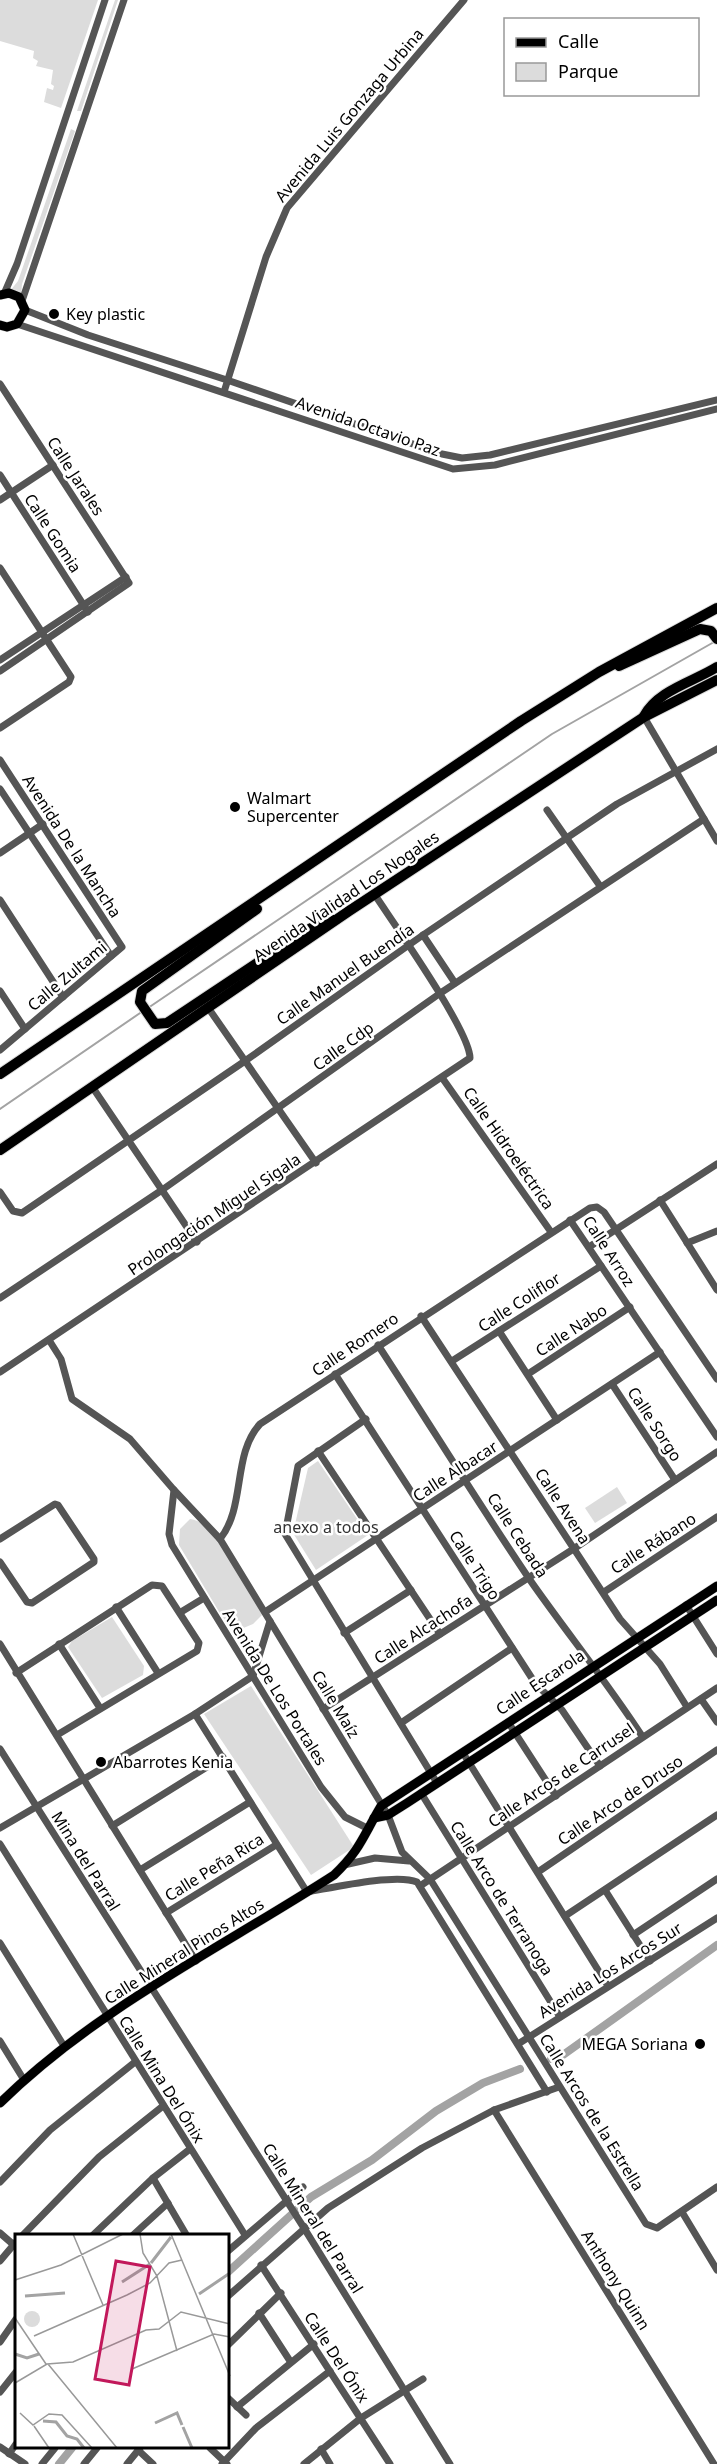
<svg xmlns="http://www.w3.org/2000/svg" width="717" height="2464" font-family="'Noto Sans',sans-serif">
  <style>
    .green { fill: #dcdcdc }
    .lines { fill: none; stroke-linecap: round; stroke-linejoin: round }
    .stream { stroke: #a3a3a3; stroke-width: 2 }
    .canal { stroke: #a3a3a3; stroke-width: 8 }
    .major-casing { stroke: #dbdbdb; stroke-width: 10 }
    .highway-casing { stroke: #dbdbdb; stroke-width: 12 }
    .minor { stroke: #555; stroke-width: 7 }
    .major { stroke: #000; stroke-width: 9 }
    .highway { stroke: #000; stroke-width: 10 }
    .poi-dot { fill: #000; stroke: #fff; stroke-width: 2 }
    .labels { text-anchor: middle; dominant-baseline: central; stroke-width: 5; stroke-linejoin: round; paint-order: stroke }
    .street-label { font-size: 16px; fill: #000; stroke: #fff }
    .poi-label { font-size: 16px; fill: #000; stroke: #fff; text-anchor: start }
    .park-label { font-size: 16px; fill: #333; stroke: #fff }
    .inset-river { fill: none; stroke: #a3a3a3; stroke-width: 3 }
    .inset-road { fill: none; stroke: #999; stroke-width: 1.5 }
    .view { fill: #c2185b; fill-opacity: 0.15; stroke: #c2185b; stroke-width: 3 }
    .inset-edge { fill: none; stroke: #000; stroke-width: 3 }
  </style>
  <rect width="100%" height="100%" fill="#fff"/>
  <!-- green -->
  <g class="green">
    <polygon points="0,0 98,0 61,108 44,102 47,88 53,90 54,86 51,84 53,70 36,66 38,61 33,58 34,51 0,41"/>
    <polygon points="115,0 118,0 81,111 77,111"/>
    <polygon points="71,129 75,131 22,284 21,296 10,291 18,281"/>
    <polygon points="318,1461 368,1535 316,1570 293,1533 308,1468"/>
    <polygon points="617,1487 627,1503 595,1523 585,1508"/>
    <path d="M190 1519C218 1522 243 1581 257 1604L262 1615 253 1624 241 1629 230 1626 221 1615 179 1545 180 1529Z"/>
    <polygon points="112,1617 144,1666 143,1675 102,1698 68,1647 72,1641"/>
    <polygon points="251,1686 354,1847 311,1875 204,1714"/>
  </g>
  <g class="lines">
    <!-- stream -->
    <g class="stream">
      <polyline points="148,1008 552,734 714,642"/>
      <polyline points="0,1109 143,1011"/>
    </g>
    <!-- canal -->
    <g class="canal">
      <polyline points="551,2059 563,2055 717,1945"/>
      <polyline points="228,2272 311,2197 372,2160 436,2111 483,2083 520,2069"/>
      <polyline points="59,2464 72,2448"/>
    </g>
    <defs>
      <g id="major">
        <polyline points="0,295 9,293 19,297 25,310 17,324 7,327 0,325"/>
        <polyline points="374,1818 388,1815 407,1803 717,1600"/>
        <path d="M0 2103C97 2008 221 1948 334 1875 361 1849 363 1836 381 1806L717 1586"/>
      </g>
      <g id="highway">
        <polyline points="619,666 700,629 711,631 717,639"/>
        <path d="M644 716C658 690 693 682 717 667"/>
        <polyline points="257,909 142,991 140,1002 155,1024 167,1023 302,933 330,918"/>
        <polyline points="0,1074 521,721 599,672 717,608"/>
        <polyline points="0,1150 349,911 644,717 717,680"/>
      </g>
    </defs>
    <!-- major casing -->
    <use href="#major" class="major-casing"/>
    <!-- highway casing -->
    <use href="#highway" class="highway-casing"/>
    <!-- minor -->
    <g class="minor">
      <polyline points="4,294 17,264 105,0"/>
      <polyline points="22,301 124,0"/>
      <polyline points="25,310 88,335 227,380 442,454 462,458 490,455 717,400"/>
      <polyline points="17,324 453,469 495,465 717,409"/>
      <polyline points="0,384 129,583 0,671"/>
      <polyline points="224,392 266,257 287,208 464,0"/>
      <polyline points="0,475 88,612"/>
      <polyline points="0,500 53,465"/>
      <polyline points="0,568 71,677 69,682 0,728"/>
      <polyline points="0,660 126,577"/>
      <polyline points="644,717 717,841"/>
      <polyline points="0,760 122,947 0,1050"/>
      <polyline points="0,789 111,956"/>
      <polyline points="547,810 600,886"/>
      <polyline points="0,853 43,824"/>
      <polyline points="0,900 63,997"/>
      <polyline points="423,935 455,983"/>
      <polyline points="0,991 25,1029"/>
      <polyline points="209,1009 316,1163"/>
      <polyline points="443,1079 551,1232"/>
      <polyline points="93,1088 197,1242"/>
      <polyline points="0,1192 13,1211 22,1213 245,1061 423,935 617,804 717,749"/>
      <polyline points="660,1200 717,1290"/>
      <polyline points="570,1220 717,1437"/>
      <polyline points="687,1243 717,1231"/>
      <polyline points="589,1247 717,1164"/>
      <polyline points="0,1298 162,1190 439,994 704,819"/>
      <polyline points="421,1316 620,1619 660,1664 687,1707"/>
      <polyline points="499,1331 557,1420"/>
      <polyline points="49,1340 61,1359 72,1399 130,1439 174,1490 169,1534 172,1545 321,1787 345,1817 369,1829"/>
      <path d="M378 1345C429 1423 478 1503 530 1580 567 1633 607 1682 642 1736"/>
      <polyline points="452,1361 601,1266"/>
      <path d="M0 1372 470 1058C470 1031 394 924 375 895"/>
      <polyline points="335,1374 535,1683 562,1710 600,1766"/>
      <polyline points="528,1374 630,1307"/>
      <polyline points="612,1384 675,1480"/>
      <polyline points="366,1419 298,1466 285,1534 437,1783"/>
      <polyline points="318,1451 440,1634"/>
      <polyline points="174,1490 220,1539 388,1815 402,1852 430,1879 646,2224 657,2228 717,2187"/>
      <polyline points="0,1539 55,1504 58,1505 94,1559 94,1562 32,1603 27,1602 0,1562"/>
      <path d="M220 1539C246 1507 232 1454 260 1424L590 1208 597 1207 604 1212 717 1379"/>
      <polyline points="604,1592 717,1517"/>
      <polyline points="686,1605 717,1654"/>
      <polyline points="116,1607 158,1673"/>
      <polyline points="181,1612 204,1598"/>
      <polyline points="265,1612 660,1352"/>
      <polyline points="344,1633 411,1590"/>
      <polyline points="0,1644 196,1961"/>
      <polyline points="59,1644 100,1708"/>
      <polyline points="16,1673 152,1585 162,1586 199,1643 197,1651 57,1735"/>
      <polyline points="701,1699 717,1722"/>
      <polyline points="323,1709 575,1548 717,1452"/>
      <path d="M195 1714 307 1892C331 1888 396 1873 417 1882L547 2092"/>
      <polyline points="508,1722 556,1796"/>
      <polyline points="401,1723 512,1648"/>
      <polyline points="0,1749 304,2228 450,2464"/>
      <polyline points="463,1753 608,1986"/>
      <polyline points="421,1793 560,2017"/>
      <polyline points="112,1826 223,1757"/>
      <polyline points="0,1828 195,1714 253,1676 270,1621"/>
      <polyline points="0,1844 245,2235"/>
      <polyline points="344,1865 375,1858 409,1861"/>
      <polyline points="140,1870 250,1802"/>
      <polyline points="538,1872 717,1750"/>
      <polyline points="420,1886 717,1688"/>
      <polyline points="605,1890 650,1961"/>
      <polyline points="166,1913 276,1845"/>
      <polyline points="565,1916 717,1815"/>
      <polyline points="633,1935 717,1879"/>
      <polyline points="0,1943 64,2046"/>
      <polyline points="0,2041 24,2080"/>
      <polyline points="518,2044 717,1918"/>
      <polyline points="494,2110 714,2464"/>
      <polyline points="153,2178 187,2236"/>
      <polyline points="0,2182 50,2130 135,2062"/>
      <polyline points="682,2212 717,2270"/>
      <polyline points="0,2233 15,2246"/>
      <polyline points="22,2236 99,2157 163,2106"/>
      <polyline points="92,2236 153,2178 190,2149"/>
      <polyline points="132,2236 168,2203"/>
      <polyline points="228,2251 303,2187"/>
      <polyline points="0,2261 16,2242"/>
      <polyline points="261,2265 390,2464"/>
      <polyline points="228,2296 328,2208 372,2180 422,2148 494,2110 559,2087"/>
      <polyline points="259,2313 290,2361"/>
      <polyline points="0,2342 16,2319"/>
      <polyline points="228,2345 281,2293"/>
      <polyline points="0,2392 16,2372"/>
      <polyline points="228,2398 246,2415"/>
      <polyline points="237,2407 314,2344"/>
      <polyline points="0,2447 25,2464"/>
      <polyline points="210,2448 227,2464"/>
      <polyline points="321,2449 330,2464"/>
      <polyline points="138,2450 153,2464"/>
      <polyline points="9,2454 16,2444"/>
      <polyline points="42,2464 55,2448"/>
      <polyline points="84,2464 97,2448"/>
      <polyline points="127,2464 140,2448"/>
      <polyline points="222,2464 256,2428 330,2371"/>
      <polyline points="304,2464 361,2418 423,2379"/>
    </g>
    <!-- major -->
    <use href="#major" class="major"/>
    <!-- highway -->
    <use href="#highway" class="highway"/>
  </g>
  <!-- markers -->
  <g class="poi-dot">
    <circle cx="54" cy="314" r="6"/>
    <circle cx="235" cy="807" r="6"/>
    <circle cx="101" cy="1762" r="6"/>
    <circle cx="700" cy="2044" r="6"/>
  </g>
  <g class="labels">
    <!-- street labels -->
    <g class="street-label">
      <text transform="translate(349 115) rotate(-50)">Avenida Luis Gonzaga Urbina</text>
      <text transform="translate(368 426) rotate(19)">Avenida Octavio Paz</text>
      <text transform="translate(76 476) rotate(57)">Calle Jarales</text>
      <text transform="translate(53 533) rotate(57)">Calle Gomia</text>
      <text transform="translate(72 846) rotate(57)">Avenida De la Mancha</text>
      <text transform="translate(346 896) rotate(-34)">Avenida Vialidad Los Nogales</text>
      <text transform="translate(345 974) rotate(-35)">Calle Manuel Buendía</text>
      <text transform="translate(67 976) rotate(-40)">Calle Zultami</text>
      <text transform="translate(343 1046) rotate(-36)">Calle Cdp</text>
      <text transform="translate(509 1148) rotate(55)">Calle Hidroeléctrica</text>
      <text transform="translate(214 1214) rotate(-34)">Prolongación Miguel Sigala</text>
      <text transform="translate(609 1251) rotate(57)">Calle Arroz</text>
      <text transform="translate(519 1302) rotate(-33)">Calle Coliflor</text>
      <text transform="translate(571 1330) rotate(-33)">Calle Nabo</text>
      <text transform="translate(355 1344) rotate(-34)">Calle Romero</text>
      <text transform="translate(655 1424) rotate(57)">Calle Sorgo</text>
      <text transform="translate(455 1471) rotate(-33)">Calle Albacar</text>
      <text transform="translate(563 1506) rotate(57)">Calle Avena</text>
      <text transform="translate(518 1535) rotate(57)">Calle Cebada</text>
      <text transform="translate(653 1543) rotate(-33)">Calle Rábano</text>
      <text transform="translate(475 1565) rotate(57)">Calle Trigo</text>
      <text transform="translate(423 1629) rotate(-33)">Calle Alcachofa</text>
      <text transform="translate(540 1682) rotate(-34)">Calle Escarola</text>
      <text transform="translate(275 1687) rotate(58)">Avenida De Los Portales</text>
      <text transform="translate(336 1704) rotate(59)">Calle Maíz</text>
      <text transform="translate(561 1775) rotate(-34)">Calle Arcos de Carrusel</text>
      <text transform="translate(620 1800) rotate(-34)">Calle Arco de Druso</text>
      <text transform="translate(86 1861) rotate(58)">Mina del Parral</text>
      <text transform="translate(214 1867) rotate(-32)">Calle Peña Rica</text>
      <text transform="translate(502 1898) rotate(58)">Calle Arco de Terranoga</text>
      <text transform="translate(184 1951) rotate(-32)">Calle Mineral Pinos Altos</text>
      <text transform="translate(610 1970) rotate(-32)">Avenida Los Arcos Sur</text>
      <text transform="translate(162 2079) rotate(58)">Calle Mina Del Ónix</text>
      <text transform="translate(592 2112) rotate(58)">Calle Arcos de la Estrella</text>
      <text transform="translate(313 2218) rotate(58)">Calle Mineral del Parral</text>
      <text transform="translate(616 2280) rotate(58)">Anthony Quinn</text>
      <text transform="translate(337 2357) rotate(57)">Calle Del Ónix</text>
    </g>
    <!-- poi labels -->
    <g class="poi-label">
      <text x="66" y="314">Key plastic</text>
      <text x="247" y="798">Walmart<tspan x="247" dy="18">Supercenter</tspan></text>
      <text x="113" y="1762">Abarrotes Kenia</text>
      <text x="688" y="2044" text-anchor="end">MEGA Soriana</text>
    </g>
    <!-- park labels -->
    <g class="park-label">
      <text x="326" y="1527">anexo a todos</text>
    </g>
  </g>
  <!-- overview -->
  <g transform="translate(15 2234)">
    <rect width="214" height="214" fill="#fff"/>
    <path d="M9 85a8 8 0 1 1 16 0a8 8 0 1 1-16 0Z" fill="#dcdcdc"/>
    <path class="inset-river" d="M136 29 156 3M107 48 135 30M184 60 215 39M10 62 50 59M0 120 12 124 24 120M28 187 41 188 52 202 62 205 69 214M140 189 162 179 167 191M168 193 177 214"/>
    <path class="inset-road" d="M58 0 88 71M125 0 128 19 142 42 162 117M156 0 215 142M0 46 46 31 108 0M112 61 135 49 154 29 167 26M0 84 31 130M19 102 112 61M33 130 102 214M117 135 199 100 215 103M0 149 32 130 58 128 131 96 144 95 166 78 215 90M5 179 18 191 34 180 47 181 77 214M19 192 34 214"/>
    <path class="view" d="M101 27 135 33 114 151 80 145Z"/>
    <rect width="214" height="214" class="inset-edge"/>
  </g>
  <!-- legend -->
  <rect x="504" y="18" width="195" height="78" fill="#ffffff" stroke="#999999" stroke-width="1.5"/>
  <rect x="516" y="38" width="30" height="9" fill="#000000" stroke="#999999" stroke-width="1.5"/>
  <text x="558" y="48" font-size="18" fill="#000000">Calle</text>
  <rect x="516" y="63" width="30" height="18" fill="#dcdcdc" stroke="#999999" stroke-width="1.5"/>
  <text x="558" y="78" font-size="18" fill="#000000">Parque</text>
</svg>
